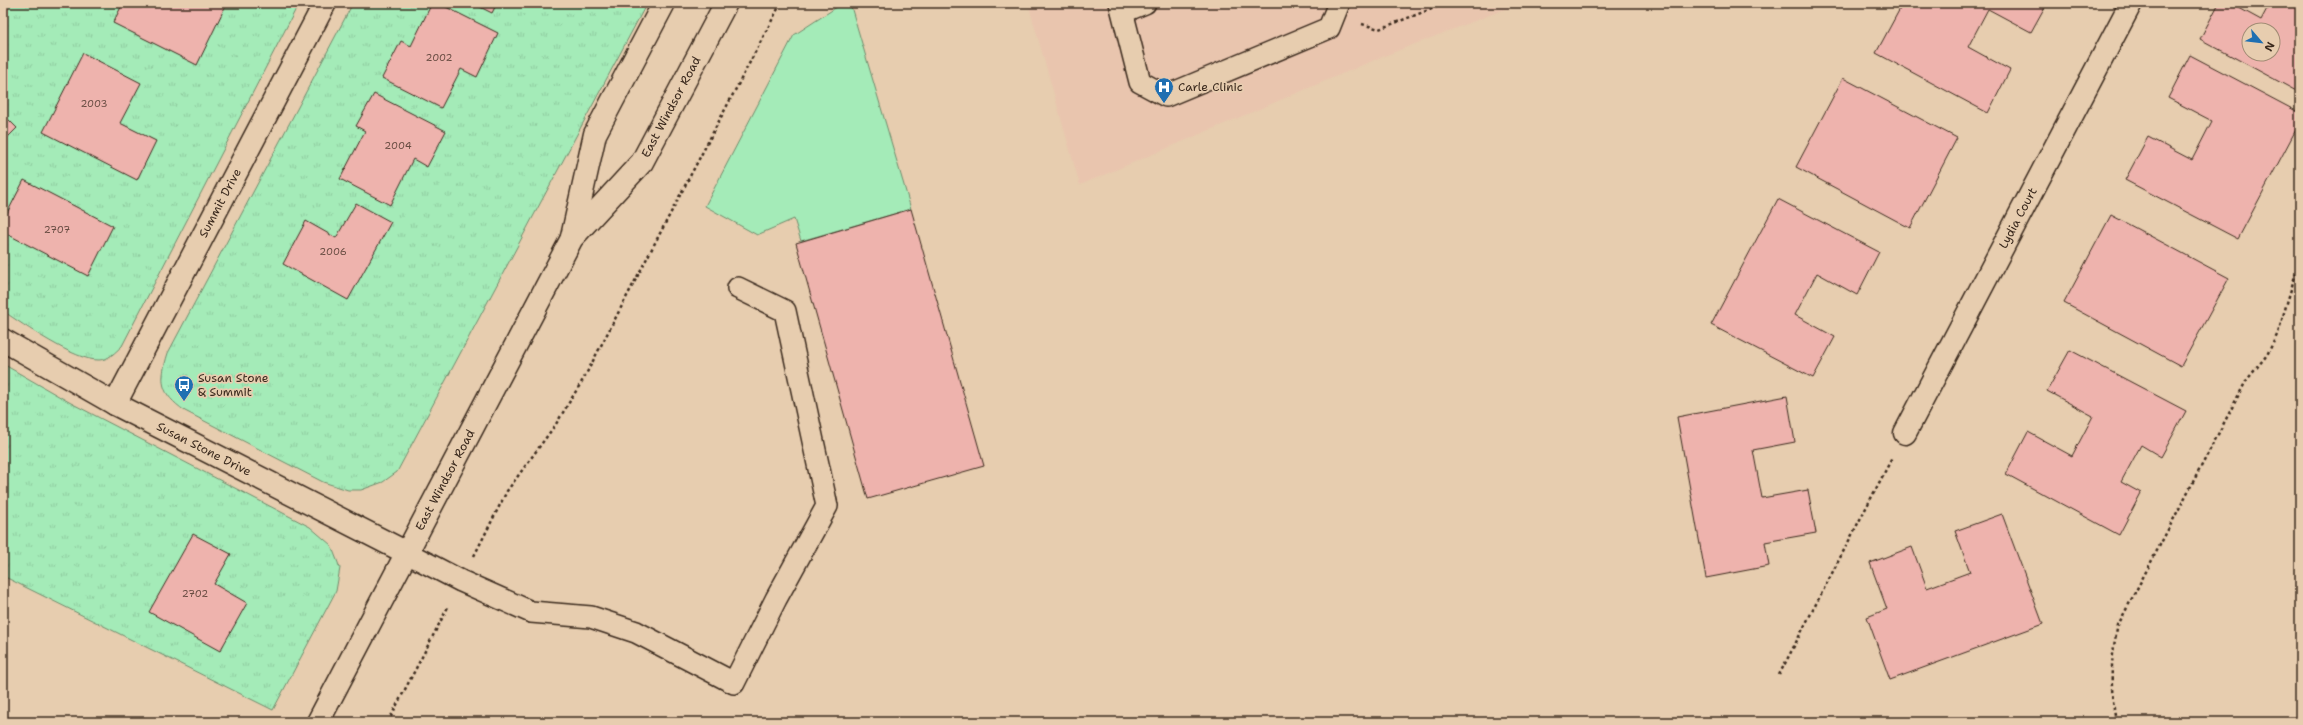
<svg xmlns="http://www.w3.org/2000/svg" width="2303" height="725" font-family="'Shantell Sans',sans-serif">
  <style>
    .built { fill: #e9c5ae }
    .grass { fill: url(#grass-tufts); stroke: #708a6b }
    .green { fill: #a4ebb8; stroke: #708a6b }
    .building { fill: #eeb3ad; stroke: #3b2a1e; fill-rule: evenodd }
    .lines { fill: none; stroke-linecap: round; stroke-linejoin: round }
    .lane-casing { stroke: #3b2a1e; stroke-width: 24 }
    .street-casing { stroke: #3b2a1e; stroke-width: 25 }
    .secondary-casing { stroke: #3b2a1e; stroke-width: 25 }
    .path { stroke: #3b2a1e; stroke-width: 2.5; stroke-dasharray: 3 3; stroke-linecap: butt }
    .lane { stroke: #e7cdaf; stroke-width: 21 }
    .street { stroke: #e7cdaf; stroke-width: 22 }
    .secondary { stroke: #e7cdaf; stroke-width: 22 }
    .labels { text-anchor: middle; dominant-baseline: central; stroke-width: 3.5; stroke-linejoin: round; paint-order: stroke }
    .number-label { font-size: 10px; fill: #684c42 }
    .poi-label { font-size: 12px; fill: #3b2a1e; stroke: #e7cdaf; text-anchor: start }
    .street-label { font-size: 12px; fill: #3b2a1e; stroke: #e7cdaf }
  </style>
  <defs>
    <pattern id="grass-tufts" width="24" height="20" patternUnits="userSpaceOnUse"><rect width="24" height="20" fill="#a4ebb8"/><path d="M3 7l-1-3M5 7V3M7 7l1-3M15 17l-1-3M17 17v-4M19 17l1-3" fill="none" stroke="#8eca9e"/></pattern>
  </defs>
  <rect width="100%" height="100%" fill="#e7cdaf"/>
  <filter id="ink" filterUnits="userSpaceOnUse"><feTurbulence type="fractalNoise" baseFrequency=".025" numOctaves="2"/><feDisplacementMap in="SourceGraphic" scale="8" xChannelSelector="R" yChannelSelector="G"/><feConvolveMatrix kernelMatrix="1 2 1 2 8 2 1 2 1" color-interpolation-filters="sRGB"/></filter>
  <g filter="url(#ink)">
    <!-- built -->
    <polygon class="built" points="1028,3 1521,3 1384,56 1080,185"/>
    <!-- grass -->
    <g class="grass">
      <path d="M3 3H299L122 346C115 352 109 360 99 360 75 361 24 325 3 311Z"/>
      <path d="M353 3H647L397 472 383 482 361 490H348L323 482 185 411C160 393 159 382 168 353Z"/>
      <polygon points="3,364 69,402 310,527 331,545 340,568 336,591 273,710 3,576"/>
    </g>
    <!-- green -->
    <polygon class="green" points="843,3 850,3 911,209 801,241 794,219 757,235 705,206 794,35"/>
    <!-- building -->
    <g class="building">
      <polygon points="123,3 164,3 171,6 172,3 227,3 197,65 113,23"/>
      <polygon points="432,3 438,3 498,33 477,77 461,69 441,108 382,78 401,41 411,46"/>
      <polygon points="472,3 497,3 492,13"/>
      <polygon points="1903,3 2047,3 2031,32 1988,9 1968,47 2010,70 1988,113 1876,53"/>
      <path d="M2219 3H2230L2261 20 2270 3H2300V93L2200 39ZM2249 30H2273V54H2249Z"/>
      <polygon points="83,53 141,83 120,123 156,141 137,180 43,132"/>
      <polygon points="2190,55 2300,113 2300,122 2238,239 2125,180 2148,137 2192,160 2212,121 2168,98"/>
      <polygon points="1843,78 1957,138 1910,228 1796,167"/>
      <polygon points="374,94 446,131 427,167 413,159 390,205 340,179 365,131 356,126"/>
      <polygon points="3,114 17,128 3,142"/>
      <polygon points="24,180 113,226 88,276 3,232 3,221"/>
      <polygon points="1778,199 1879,252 1857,295 1817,273 1795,315 1835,337 1813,378 1711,325"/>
      <polygon points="356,203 391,222 348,300 283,264 306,221 336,238"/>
      <polygon points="911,209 984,466 868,499 796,243"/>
      <polygon points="2111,215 2229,278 2181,366 2064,303"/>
      <polygon points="2070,350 2186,411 2161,457 2141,445 2121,482 2141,493 2119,535 2006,474 2028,432 2072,456 2093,416 2047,391"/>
      <polygon points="1787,396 1795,442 1753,450 1762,498 1808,490 1816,533 1765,542 1769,566 1706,578 1677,417"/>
      <polygon points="2002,514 2043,624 1890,680 1867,617 1887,609 1870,563 1912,547 1927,588 1970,572 1955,531"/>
      <polygon points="193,534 231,554 214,584 247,603 220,651 149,612"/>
    </g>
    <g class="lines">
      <defs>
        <g id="lane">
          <polyline points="1120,3 1140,82 1166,96 1329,28 1339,3"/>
          <polyline points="1123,12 1145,3"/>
          <polyline points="407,553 461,581 531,612 591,617 636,632 734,683 776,599 827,506 785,311 738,288"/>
        </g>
        <g id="street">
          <polyline points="3,340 115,404 407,553"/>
          <polyline points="115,404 325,3"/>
          <polyline points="1905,433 2131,3"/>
        </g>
        <g id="secondary">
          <polyline points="572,237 595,134 664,3"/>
          <polyline points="318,722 572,238 642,162 726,3"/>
        </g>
      </defs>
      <!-- lane casing -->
      <use href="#lane" class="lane-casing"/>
      <!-- street casing -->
      <use href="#street" class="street-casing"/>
      <!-- secondary casing -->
      <use href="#secondary" class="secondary-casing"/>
      <!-- path -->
      <g class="path">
        <polyline points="1362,24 1379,29 1447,3"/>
        <polyline points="474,556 507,491 556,424 584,378 781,3"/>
        <polyline points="1779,675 1892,458"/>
        <polyline points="388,722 448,607"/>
        <path d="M2116 722C2110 687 2110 660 2118 625L2246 381 2267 355 2278 333 2300 259"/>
      </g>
      <!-- lane -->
      <use href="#lane" class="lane"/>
      <!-- street -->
      <use href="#street" class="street"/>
      <!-- secondary -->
      <use href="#secondary" class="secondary"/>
    </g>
  </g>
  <!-- icons -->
  <defs>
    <symbol id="hospital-pin" viewBox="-11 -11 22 30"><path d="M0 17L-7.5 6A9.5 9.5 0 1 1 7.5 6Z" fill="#1f6fb2" stroke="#e7cdaf"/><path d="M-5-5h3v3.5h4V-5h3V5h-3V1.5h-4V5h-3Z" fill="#fff"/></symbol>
    <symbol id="bus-pin" viewBox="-11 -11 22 30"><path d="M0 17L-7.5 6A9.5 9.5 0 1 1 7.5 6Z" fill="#1f6fb2" stroke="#e7cdaf"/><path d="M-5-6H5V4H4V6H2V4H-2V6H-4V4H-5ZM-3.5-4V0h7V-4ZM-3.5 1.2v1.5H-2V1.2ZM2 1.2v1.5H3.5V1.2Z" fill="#fff"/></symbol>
  </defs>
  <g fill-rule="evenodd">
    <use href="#hospital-pin" x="1153" y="76" width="22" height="30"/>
    <use href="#bus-pin" x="173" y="374" width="22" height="30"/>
  </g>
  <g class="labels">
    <!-- number labels -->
    <g class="number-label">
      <text x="439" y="57">2002</text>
      <text x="94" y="103">2003</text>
      <text x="398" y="145">2004</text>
      <text x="57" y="229">2707</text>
      <text x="333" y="251">2006</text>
      <text x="195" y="593">2702</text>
    </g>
    <!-- poi labels -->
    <g class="poi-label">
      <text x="1178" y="87">Carle Clinic</text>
      <text x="198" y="378">Susan Stone<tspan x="198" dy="14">&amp; Summit</tspan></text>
    </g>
    <!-- street labels -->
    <g class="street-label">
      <text transform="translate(671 107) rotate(-62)">East Windsor Road</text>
      <text transform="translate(220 203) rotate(-62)">Summit Drive</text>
      <text transform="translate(2018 218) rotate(-62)">Lydia Court</text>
      <text transform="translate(204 449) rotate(27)">Susan Stone Drive</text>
      <text transform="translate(445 480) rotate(-62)">East Windsor Road</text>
    </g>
  </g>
  <!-- margin -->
  <rect width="2303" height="725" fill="none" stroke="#e7cdaf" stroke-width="16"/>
  <rect x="8" y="8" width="2287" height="709" fill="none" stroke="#3b2a1e" stroke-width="1.5" filter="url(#ink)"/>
  <!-- north arrow -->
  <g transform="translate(2261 42) rotate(118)"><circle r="19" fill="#e7cdaf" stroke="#a28c75"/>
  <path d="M0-3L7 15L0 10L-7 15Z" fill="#1f6fb2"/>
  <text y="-6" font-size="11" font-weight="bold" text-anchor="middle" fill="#3b2a1e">N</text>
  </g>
</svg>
